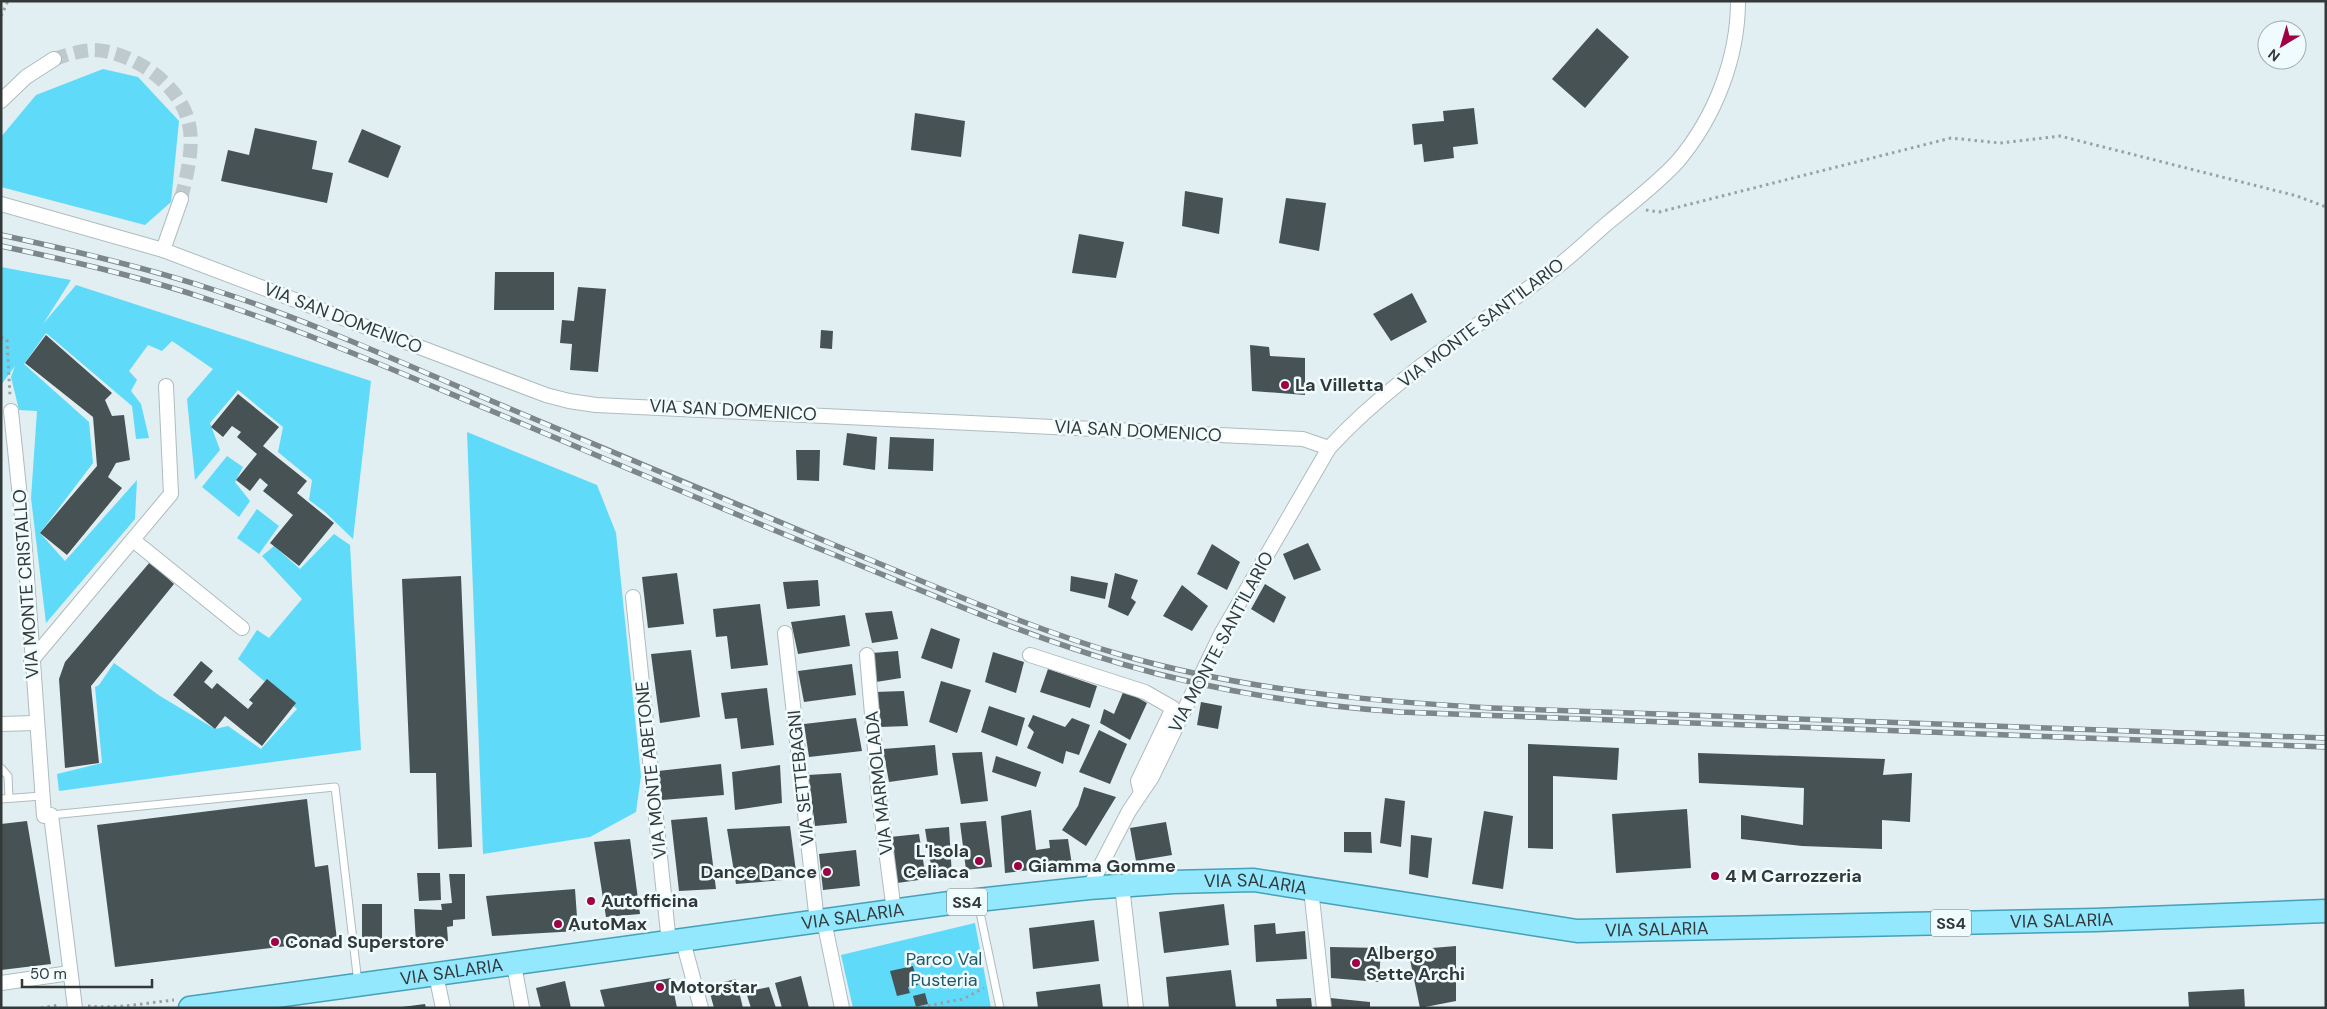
<svg xmlns="http://www.w3.org/2000/svg" width="2327" height="1009" font-family="'DM Sans',sans-serif">
  <style>
    .green { fill: #60daf9 }
    .building { fill: #475255 }
    .lines { fill: none; stroke-linecap: round; stroke-linejoin: round }
    .street-tunnel { stroke: #becacd; stroke-width: 14; stroke-dasharray: 14 7; stroke-linecap: butt }
    .lane-casing { stroke: #afbcbf; stroke-width: 9 }
    .street-casing { stroke: #afbcbf; stroke-width: 16 }
    .primary-casing { stroke: #44a1b7; stroke-width: 25 }
    .path { stroke: #98a2a5; stroke-width: 3; stroke-dasharray: 2.5 4; stroke-linecap: butt }
    .lane { stroke: #fff; stroke-width: 7 }
    .street { stroke: #fff; stroke-width: 14 }
    .primary { stroke: #94e8fd; stroke-width: 22 }
    .rail-casing { stroke: #7d8688; stroke-width: 5.5 }
    .rail { stroke: #f0fbfe; stroke-width: 4; stroke-dasharray: 11; stroke-linecap: butt }
    .poi-dot { fill: #9f0244; stroke: #f0fbfe; stroke-width: 2 }
    .labels { text-anchor: middle; dominant-baseline: central; stroke-width: 5; stroke-linejoin: round; paint-order: stroke }
    .shield { fill: #f0fbfe; stroke: #6c7274; stroke-width: 1 }
    .shield-label { font-size: 16px; font-weight: bold; fill: #333839 }
    .street-label { font-size: 18px; fill: #333839; stroke: #f0fbfe }
    .poi-label { font-size: 18px; font-weight: bold; fill: #333839; stroke: #f0fbfe; text-anchor: start }
    .park-label { font-size: 18px; fill: #225968; stroke: #f0fbfe }
  </style>
  <rect width="100%" height="100%" fill="#e1eef2"/>
  <!-- green -->
  <g class="green">
    <polygon points="103,69 138,77 179,121 171,202 145,225 1,187 1,137 36,95"/>
    <polygon points="1,267 71,280 43,324 76,285 371,381 353,539 325,512 309,500 312,480 278,452 283,427 238,390 210,423 220,450 195,480 187,399 213,369 172,341 162,351 148,345 129,371 137,380 131,391 141,404 149,438 136,439 132,406 46,333 24,364 89,422 93,463 40,533 65,561 137,480 135,519 46,623 31,498 37,411 19,410 11,377 15,366 1,385"/>
    <polygon points="467,432 597,485 616,533 641,776 636,812 590,837 483,854"/>
    <polygon points="227,456 243,467 235,482 250,501 239,517 202,487"/>
    <polygon points="257,509 279,526 259,554 237,538"/>
    <polygon points="334,534 350,545 361,750 59,791 57,774 102,763 95,687 99,685 114,663 160,696 215,729 228,726 261,749 297,709 238,659 257,630 269,638 302,599 262,556 274,546 300,569"/>
    <polygon points="975,923 991,1008 853,1008 841,955"/>
  </g>
  <!-- building -->
  <g class="building">
    <polygon points="1597,28 1629,57 1585,108 1552,79"/>
    <polygon points="1474,108 1478,144 1453,147 1454,158 1424,162 1422,144 1414,145 1412,124 1444,121 1443,111"/>
    <polygon points="915,113 965,121 961,157 911,150"/>
    <polygon points="255,128 317,141 312,169 333,173 327,203 221,181 228,150 249,155"/>
    <polygon points="362,129 401,146 388,178 348,162"/>
    <polygon points="1185,191 1223,198 1219,234 1182,226"/>
    <polygon points="1286,198 1326,203 1319,251 1279,243"/>
    <polygon points="1079,234 1124,242 1116,278 1072,273"/>
    <polygon points="495,272 554,272 554,310 494,310"/>
    <polygon points="578,287 606,289 598,372 570,370 572,344 560,343 562,320 574,321"/>
    <polygon points="1412,293 1427,322 1391,341 1373,314"/>
    <polygon points="821,330 833,331 832,349 820,348"/>
    <polygon points="46,335 112,393 105,400 112,416 124,415 130,460 116,463 108,477 122,488 67,555 40,533 97,466 93,417 25,363"/>
    <polygon points="1250,345 1269,347 1270,356 1305,358 1305,395 1252,391"/>
    <polygon points="238,394 279,427 263,446 307,481 297,493 334,523 299,566 270,543 293,515 263,491 268,485 260,478 250,491 236,480 257,454 237,437 241,432 232,426 223,437 211,427"/>
    <polygon points="847,433 877,437 875,470 843,465"/>
    <polygon points="890,437 934,439 933,471 888,469"/>
    <polygon points="796,450 820,450 819,481 797,480"/>
    <polygon points="1308,543 1321,570 1294,580 1283,554"/>
    <polygon points="1212,544 1240,562 1227,590 1197,574"/>
    <polygon points="150,562 174,584 91,686 99,763 65,768 59,679 65,662"/>
    <polygon points="677,573 684,624 648,628 642,577"/>
    <polygon points="1115,573 1138,580 1131,598 1136,602 1128,616 1108,607"/>
    <polygon points="461,576 472,847 438,849 436,773 410,773 402,579"/>
    <polygon points="1071,576 1108,583 1105,599 1070,591"/>
    <polygon points="818,580 820,606 787,609 783,582"/>
    <polygon points="1265,584 1286,597 1274,623 1251,609"/>
    <polygon points="1182,585 1208,606 1192,631 1163,616"/>
    <polygon points="760,604 768,665 731,669 727,636 716,637 713,609"/>
    <polygon points="892,611 898,639 872,643 865,613"/>
    <polygon points="845,615 850,646 798,654 791,622"/>
    <polygon points="931,628 960,639 952,669 921,658"/>
    <polygon points="691,650 700,717 660,723 651,654"/>
    <polygon points="898,651 901,678 876,682 872,653"/>
    <polygon points="993,652 1024,662 1016,693 985,682"/>
    <polygon points="201,661 213,671 204,682 212,689 217,683 248,709 253,703 249,700 267,679 296,703 262,746 225,716 215,729 173,695"/>
    <polygon points="852,664 856,695 804,702 798,671"/>
    <polygon points="1048,669 1097,686 1090,708 1040,692"/>
    <polygon points="941,681 971,690 957,733 929,722"/>
    <polygon points="767,688 774,745 741,749 737,718 725,719 721,693"/>
    <polygon points="1124,690 1147,703 1130,740 1100,723 1104,709 1114,714"/>
    <polygon points="904,691 908,726 880,727 875,692"/>
    <polygon points="1201,702 1222,706 1218,729 1197,725"/>
    <polygon points="989,706 1025,718 1017,746 981,732"/>
    <polygon points="1033,715 1065,727 1072,718 1090,725 1079,755 1066,751 1063,764 1027,748 1034,732 1028,726"/>
    <polygon points="856,718 862,751 809,757 804,724"/>
    <polygon points="1099,730 1127,744 1110,784 1079,772"/>
    <polygon points="1528,744 1619,748 1617,780 1553,776 1553,849 1528,848"/>
    <polygon points="935,745 938,775 889,782 883,749"/>
    <polygon points="982,752 988,801 961,804 952,753"/>
    <polygon points="1698,753 1885,759 1883,775 1912,773 1910,822 1882,820 1882,849 1802,846 1741,839 1741,815 1803,825 1804,788 1699,783"/>
    <polygon points="996,756 1041,772 1036,787 992,772"/>
    <polygon points="721,764 724,795 662,800 658,771"/>
    <polygon points="780,765 782,803 735,810 732,772"/>
    <polygon points="841,773 847,823 815,826 808,775"/>
    <polygon points="1084,787 1116,797 1086,846 1062,830 1078,806"/>
    <polygon points="1385,798 1405,801 1401,847 1380,843"/>
    <polygon points="307,799 315,867 328,865 337,940 115,967 97,825"/>
    <polygon points="1687,809 1691,868 1616,873 1612,814"/>
    <polygon points="1031,810 1036,850 1050,848 1049,840 1068,839 1072,865 1005,873 1001,816"/>
    <polygon points="1484,811 1513,816 1503,889 1472,884"/>
    <polygon points="707,817 716,889 679,891 671,820"/>
    <polygon points="27,821 51,964 1,970 1,824"/>
    <polygon points="986,821 992,867 966,870 960,823"/>
    <polygon points="1166,822 1172,855 1136,861 1130,828"/>
    <polygon points="790,826 797,879 736,884 727,829"/>
    <polygon points="949,827 952,876 933,878 925,829"/>
    <polygon points="1344,832 1371,832 1372,853 1344,852"/>
    <polygon points="919,834 926,879 897,883 890,837"/>
    <polygon points="1411,835 1432,838 1428,878 1409,874"/>
    <polygon points="630,839 640,914 606,917 594,842"/>
    <polygon points="856,850 860,886 823,890 819,854"/>
    <polygon points="417,873 440,873 441,900 419,901"/>
    <polygon points="449,874 465,874 465,919 453,920 453,926 447,927 448,941 416,943 414,909 442,910 441,904 452,903"/>
    <polygon points="575,889 578,931 492,936 486,896"/>
    <polygon points="362,904 382,904 382,944 362,945"/>
    <polygon points="1224,904 1229,945 1164,953 1159,912"/>
    <polygon points="1094,920 1099,961 1033,969 1029,928"/>
    <polygon points="1275,923 1276,934 1305,931 1307,959 1256,962 1254,925"/>
    <polygon points="1456,946 1456,1001 1420,1008 1408,950"/>
    <polygon points="1330,947 1381,948 1379,982 1331,978"/>
    <polygon points="913,966 918,985 908,987 910,993 897,996 890,971"/>
    <polygon points="1231,970 1236,1008 1169,1008 1166,977"/>
    <polygon points="801,976 809,1008 782,1008 775,983"/>
    <polygon points="671,978 677,1008 605,1008 600,990"/>
    <polygon points="736,979 743,1008 714,1008 708,986"/>
    <polygon points="565,981 571,1008 541,1008 536,988"/>
    <polygon points="1100,984 1103,1008 1038,1008 1036,992"/>
    <polygon points="769,987 776,1008 751,1008 746,992"/>
    <polygon points="2244,989 2245,1008 2189,1008 2188,992"/>
    <polygon points="925,993 928,1004 916,1007 913,996"/>
    <polygon points="1311,998 1312,1008 1277,1008 1276,999"/>
    <polygon points="1330,998 1370,1002 1370,1008 1331,1008"/>
    <polygon points="425,1004 426,1008 402,1008 402,1007"/>
  </g>
  <g class="lines">
    <!-- street-tunnel -->
    <path class="street-tunnel" d="M54 59C67 55 81 50 95 50 132 52 178 83 188 120 195 145 187 174 181 199"/>
    <defs>
      <g id="lane">
        <polyline points="1,768 8,776 9,798"/>
        <polyline points="1,799 42,796"/>
        <polyline points="51,815 335,787 358,983"/>
        <polyline points="978,903 1000,1008"/>
      </g>
      <g id="street">
        <polyline points="1,101 26,77 54,59"/>
        <polyline points="1,204 163,250 546,395 569,401 596,405 1303,439 1329,448"/>
        <polyline points="163,250 181,199"/>
        <polyline points="11,411 24,536 44,816 51,815 75,1008"/>
        <polyline points="133,540 242,628"/>
        <polyline points="633,597 669,943"/>
        <polyline points="785,633 817,922"/>
        <polyline points="867,655 879,797 894,911"/>
        <polyline points="1030,655 1145,692 1173,708 1138,781 1141,793"/>
        <polyline points="31,661 171,494 166,386"/>
        <polyline points="1,724 35,723"/>
        <polyline points="1122,886 1136,1008"/>
        <path d="M1089 888 1129 811 1152 777 1221 634 1329 448C1393 378 1478 327 1553 270 1573 255 1591 237 1610 221 1633 202 1658 183 1678 161 1715 117 1738 58 1738 1"/>
        <polyline points="1311,889 1324,1008"/>
        <polyline points="824,921 842,1008"/>
        <polyline points="683,941 701,1008"/>
        <polyline points="514,965 522,1008"/>
        <polyline points="436,975 443,1008"/>
        <polyline points="1,983 70,973"/>
      </g>
      <g id="primary">
        <path id="s1" d="M190 1008 950 903 1089 888 1173 882 1254 880 1577 931 2096 920 2326 911"/>
      </g>
    </defs>
    <!-- lane casing -->
    <use href="#lane" class="lane-casing"/>
    <!-- street casing -->
    <use href="#street" class="street-casing"/>
    <!-- primary casing -->
    <use href="#primary" class="primary-casing"/>
    <!-- path -->
    <g class="path">
      <polyline points="1,16 8,1"/>
      <polyline points="1646,210 1659,212 1951,138 2000,143 2060,136 2297,196 2326,207"/>
      <polyline points="1,337 7,340 10,396"/>
      <path d="M88 1006C116 1009 146 1003 174 1000"/>
      <polyline points="41,1008 60,1005"/>
      <polyline points="915,1008 963,999 984,988"/>
    </g>
    <!-- lane -->
    <use href="#lane" class="lane"/>
    <!-- street -->
    <use href="#street" class="street"/>
    <!-- primary -->
    <use href="#primary" class="primary"/>
    <defs>
      <g id="rail">
        <path d="M1 235C71 250 140 266 208 288 306 319 400 362 494 402 613 453 732 503 851 552 942 589 1031 629 1125 656 1244 690 1368 701 1492 708L2326 738"/>
        <path d="M1 246C71 261 142 277 210 300 304 331 396 371 487 409 601 457 715 506 830 553 926 592 1022 635 1122 664 1213 691 1305 705 1400 712L2326 747"/>
      </g>
    </defs>
    <!-- rail casing -->
    <use href="#rail" class="rail-casing"/>
    <!-- rail -->
    <use href="#rail" class="rail"/>
  </g>
  <!-- markers -->
  <g class="poi-dot">
    <circle cx="1285" cy="385" r="5"/>
    <circle cx="979" cy="861" r="5"/>
    <circle cx="1018" cy="866" r="5"/>
    <circle cx="827" cy="872" r="5"/>
    <circle cx="1715" cy="876" r="5"/>
    <circle cx="591" cy="901" r="5"/>
    <circle cx="558" cy="924" r="5"/>
    <circle cx="275" cy="942" r="5"/>
    <circle cx="1356" cy="963" r="5"/>
    <circle cx="660" cy="987" r="5"/>
  </g>
  <g class="labels">
    <!-- shield labels -->
    <g class="shield">
      <rect x="947" y="888.5" width="40" height="27" rx="4"/>
      <rect x="1931" y="909.5" width="40" height="27" rx="4"/>
    </g>
    <g class="shield-label">
      <text x="967" y="902">SS4</text>
      <text x="1951" y="923">SS4</text>
    </g>
    <!-- street labels -->
    <g class="street-label">
      <text transform="translate(343 318) rotate(21)">VIA SAN DOMENICO</text>
      <text transform="translate(1481 323) rotate(-37)">VIA MONTE SANT'ILARIO</text>
      <text transform="translate(733 410) rotate(3)">VIA SAN DOMENICO</text>
      <text transform="translate(1138 431) rotate(3)">VIA SAN DOMENICO</text>
      <text transform="translate(26 584) rotate(-94)">VIA MONTE CRISTALLO</text>
      <text transform="translate(1221 642) rotate(-62)">VIA MONTE SANT'ILARIO</text>
      <text transform="translate(651 770) rotate(-96)">VIA MONTE ABETONE</text>
      <text transform="translate(801 778) rotate(-96)">VIA SETTEBAGNI</text>
      <text transform="translate(879 783) rotate(-96)">VIA MARMOLADA</text>
      <text stroke="none"><textPath href="#s1" startOffset="1074">VIA SALARIA</textPath></text>
      <text stroke="none"><textPath href="#s1" startOffset="669">VIA SALARIA</textPath></text>
      <text stroke="none"><textPath href="#s1" startOffset="1884">VIA SALARIA</textPath></text>
      <text stroke="none"><textPath href="#s1" startOffset="1479">VIA SALARIA</textPath></text>
      <text stroke="none"><textPath href="#s1" startOffset="264">VIA SALARIA</textPath></text>
    </g>
    <!-- poi labels -->
    <g class="poi-label">
      <text x="1295" y="385">La Villetta</text>
      <text x="969" y="851" text-anchor="end">L'Isola<tspan x="969" dy="21">Celiaca</tspan></text>
      <text x="1028" y="866">Giamma Gomme</text>
      <text x="817" y="872" text-anchor="end">Dance Dance</text>
      <text x="1725" y="876">4 M Carrozzeria</text>
      <text x="601" y="901">Autofficina</text>
      <text x="568" y="924">AutoMax</text>
      <text x="285" y="942">Conad Superstore</text>
      <text x="1366" y="953">Albergo<tspan x="1366" dy="21">Sette Archi</tspan></text>
      <text x="670" y="987">Motorstar</text>
    </g>
    <!-- park labels -->
    <g class="park-label">
      <text x="944" y="959">Parco Val<tspan x="944" dy="21">Pusteria</tspan></text>
    </g>
  </g>
  <!-- border -->
  <rect width="2327" height="1009" fill="none" stroke="#333839" stroke-width="5"/>
  <!-- north arrow -->
  <g transform="translate(2282 45) rotate(218)"><circle r="24" fill="#f0fbfe" stroke="#a4adaf"/>
  <path d="M0-4L9 19L0 12L-9 19Z" fill="#9f0244"/>
  <text y="-8" font-size="14" font-weight="bold" text-anchor="middle" fill="#333839">N</text>
  </g>
  <!-- scale -->
  <path d="M22 979v8h130v-8" fill="none" stroke="#333839" stroke-width="2.5"/>
  <text x="30" y="979" font-size="15" fill="#333839" stroke="#f0fbfe" stroke-width="4" paint-order="stroke">50 m</text>
</svg>
